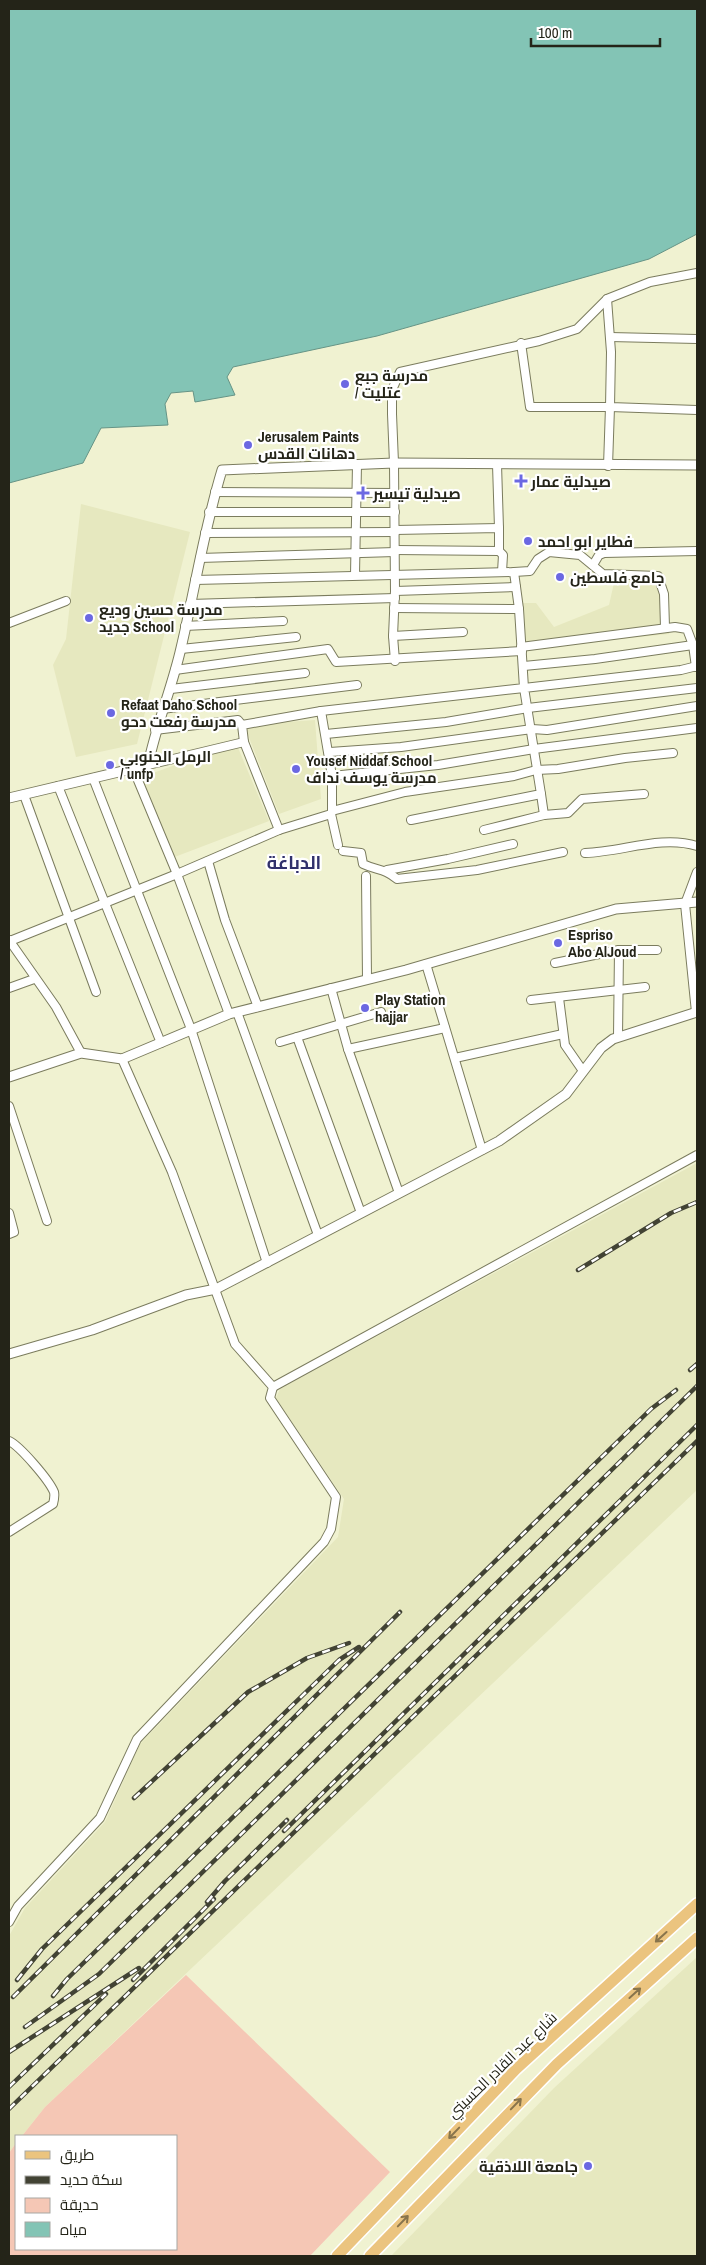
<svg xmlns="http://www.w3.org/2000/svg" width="706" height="2265" font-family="'Archivo Narrow',Cairo,sans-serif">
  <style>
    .built { fill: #e6e8bf }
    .green { fill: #f5c7b5 }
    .water { fill: #83c4b5; stroke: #669486 }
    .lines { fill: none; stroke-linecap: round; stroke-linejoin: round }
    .minor-casing { stroke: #7b7c5e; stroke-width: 10 }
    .tertiary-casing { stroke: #7b7c5e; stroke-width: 11 }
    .primary-casing { stroke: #fff; stroke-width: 14 }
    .minor { stroke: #fff; stroke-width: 8 }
    .tertiary { stroke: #fff; stroke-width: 9 }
    .primary { stroke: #ebc47f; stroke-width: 11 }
    .rail-casing { stroke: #424334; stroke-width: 4.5 }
    .rail { stroke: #fff; stroke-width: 2.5; stroke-dasharray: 8; stroke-linecap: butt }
    .oneway { stroke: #88744c }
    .poi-dot { fill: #6b68e2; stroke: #fff; stroke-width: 2 }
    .labels { text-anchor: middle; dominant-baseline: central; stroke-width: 4.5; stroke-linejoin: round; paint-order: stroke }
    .poi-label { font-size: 15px; font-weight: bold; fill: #242418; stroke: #fff; text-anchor: start }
    .street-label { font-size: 15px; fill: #242418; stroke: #fff }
    .quarter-label { font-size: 18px; font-weight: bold; fill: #31316c; stroke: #fff }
  </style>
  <rect width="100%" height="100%" fill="#f0f2d1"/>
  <!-- built -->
  <g class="built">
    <polygon points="81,504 190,532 137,744 76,757 53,665 66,639"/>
    <polygon points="646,580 665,582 669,634 521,649 520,603 536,603 554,627 609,605 614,583"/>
    <polygon points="315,720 321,799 279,814 244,725"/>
    <polygon points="236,743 269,821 172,858 142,777"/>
    <polygon points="697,1163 697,1490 45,2107 22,2136 16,2136 16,2143 9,2153 9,1936 25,1908 105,1822 140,1744 338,1537 344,1499 276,1398 280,1389"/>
    <polygon points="697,1957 697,2256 391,2256 554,2088"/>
  </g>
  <!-- green -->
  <polygon class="green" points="186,1975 390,2172 310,2256 9,2256 9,2153 16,2143 16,2249 176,2249 176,2136 22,2136 45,2107"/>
  <!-- water -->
  <polygon class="water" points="9,9 697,9 697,234 649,259 377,336 233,367 227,377 235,395 195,402 193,391 171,393 165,404 168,425 101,428 83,463 9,483"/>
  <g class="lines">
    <defs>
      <g id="minor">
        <polyline points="607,299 611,352 610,407 697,410"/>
        <polyline points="610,337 697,339"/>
        <polyline points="521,343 530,407 610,407 608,466"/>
        <polyline points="497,464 499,528"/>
        <polyline points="215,492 395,493"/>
        <polyline points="209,512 395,512"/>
        <polyline points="395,530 499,528 499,551"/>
        <polyline points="205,533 395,532"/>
        <polyline points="395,550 499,551 503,555 502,572"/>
        <polyline points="200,558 395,552"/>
        <polyline points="593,565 599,555 604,553 697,551"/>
        <polyline points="355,575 357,464"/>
        <polyline points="195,580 514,572 530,571 538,559 549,552 580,555 603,574 658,576 664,594 665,627"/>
        <polyline points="395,591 516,587"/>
        <polyline points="190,604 395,598"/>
        <polyline points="394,608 519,609"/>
        <polyline points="9,623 66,601"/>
        <polyline points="185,626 283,621"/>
        <polyline points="393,636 463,632"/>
        <polyline points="521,647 675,627 687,629 693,645 696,667"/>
        <polyline points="181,649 296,637"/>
        <polyline points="395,661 393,636 395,591 394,463 392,414 392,390 400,372 539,341 577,329 607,299 650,282 697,273"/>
        <polyline points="524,666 595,659 693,645"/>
        <polyline points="175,670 328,649 336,662 522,651"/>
        <polyline points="171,689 305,673"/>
        <polyline points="162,709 357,685"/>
        <polyline points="321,711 524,688 519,609 514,572"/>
        <polyline points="155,730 238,720 242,725"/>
        <polyline points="326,734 446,722 528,708 697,688"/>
        <polyline points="330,752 401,747 532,729 547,730 697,706"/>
        <polyline points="332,776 438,765 534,749 697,728"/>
        <polyline points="93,778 191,1029 267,1263"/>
        <polyline points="58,786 161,1043"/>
        <polyline points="541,794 544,815"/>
        <polyline points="24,795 96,992"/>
        <polyline points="331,814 338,845"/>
        <polyline points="411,820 541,794 524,688 681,670 697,666"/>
        <polyline points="279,830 244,742 242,725 321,711 332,776 332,811 405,792 514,776 536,770 558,769 625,758 673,753"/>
        <polyline points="484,830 544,815 568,813 582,799 644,794"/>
        <path d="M343 851 361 853 363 864C378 871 384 868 397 879L477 870 563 852"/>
        <path d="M585 853C622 852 661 835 697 846"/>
        <polyline points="208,861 225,920 258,1007"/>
        <polyline points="387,870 448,859 513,844"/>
        <polyline points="366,876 367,979"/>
        <polyline points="9,940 56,1007 81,1053"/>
        <polyline points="10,941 177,874 279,830 331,814 332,811"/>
        <polyline points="555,963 619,950 657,950"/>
        <polyline points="426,964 482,1150"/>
        <polyline points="9,988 34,979"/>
        <polyline points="331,988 348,1049 399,1193"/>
        <polyline points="559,998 565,1045 583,1071"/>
        <polyline points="531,1000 645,987"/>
        <polyline points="237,1012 318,1235"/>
        <polyline points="696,1012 685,904 697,872"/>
        <polyline points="229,1014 177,874 137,778 148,765 244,742"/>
        <polyline points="297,1037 361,1213"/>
        <polyline points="618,1037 619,950"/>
        <polyline points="280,1042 381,1012"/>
        <polyline points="348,1049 445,1028"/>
        <polyline points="455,1058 563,1034"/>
        <polyline points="9,1106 47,1221"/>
        <polyline points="9,1213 14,1232 9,1234"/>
        <polyline points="273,1387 697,1155"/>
        <path d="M9 1441C20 1446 49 1480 54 1492 55 1496 54 1500 53 1504L9 1532"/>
        <polyline points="9,1922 18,1906 100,1818 137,1739 324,1542 331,1529 336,1497 270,1398 273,1387 235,1344 172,1172 122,1059"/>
      </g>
      <g id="tertiary">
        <path d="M9 798 148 765C156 725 172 688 181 648 195 589 204 529 222 470L394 463 697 465"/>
        <polyline points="9,1077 81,1053 122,1059 229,1014 406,970 616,909 697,902"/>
        <polyline points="9,1354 92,1330 186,1295 216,1289 499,1141 566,1094 601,1048 613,1039 697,1012"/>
      </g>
      <g id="primary">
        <polyline points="337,2256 516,2069 697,1904"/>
        <polyline points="370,2256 557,2064 697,1938"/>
      </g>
    </defs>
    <!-- minor casing -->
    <use href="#minor" class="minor-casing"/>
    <!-- tertiary casing -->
    <use href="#tertiary" class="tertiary-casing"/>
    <!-- primary casing -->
    <use href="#primary" class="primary-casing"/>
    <!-- minor -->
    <use href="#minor" class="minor"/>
    <!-- tertiary -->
    <use href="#tertiary" class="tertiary"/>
    <!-- primary -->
    <use href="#primary" class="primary"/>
    <defs>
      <g id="rail">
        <polyline points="578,1270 671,1213 697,1202"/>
        <polyline points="690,1370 697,1364"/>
        <polyline points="134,1798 248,1692 307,1658 349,1643"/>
        <polyline points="284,1831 697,1425"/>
        <polyline points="207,1902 225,1881 287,1820"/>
        <polyline points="17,1980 42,1949 339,1660 359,1647"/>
        <polyline points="133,1980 214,1899"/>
        <polyline points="53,1996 67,1979 651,1409 676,1390"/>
        <polyline points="13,1997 400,1612"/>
        <polyline points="25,2027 99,1974 697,1386"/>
        <polyline points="9,2052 139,1968"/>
        <polyline points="9,2087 106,1994"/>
        <polyline points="9,2109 697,1441"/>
      </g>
    </defs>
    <!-- rail casing -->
    <use href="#rail" class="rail-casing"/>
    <!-- rail -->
    <use href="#rail" class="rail"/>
  </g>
  <!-- one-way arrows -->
  <defs><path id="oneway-shaft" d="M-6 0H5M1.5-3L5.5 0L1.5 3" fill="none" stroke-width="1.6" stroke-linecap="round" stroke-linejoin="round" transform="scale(1.25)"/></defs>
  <g class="oneway">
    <use href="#oneway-shaft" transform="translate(661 1937) rotate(138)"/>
    <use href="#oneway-shaft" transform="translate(635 1993) rotate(-42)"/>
    <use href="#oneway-shaft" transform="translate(516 2104) rotate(-46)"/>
    <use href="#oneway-shaft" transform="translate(454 2133) rotate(134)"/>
    <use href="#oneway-shaft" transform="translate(403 2221) rotate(-46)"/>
  </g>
  <!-- markers -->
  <g class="poi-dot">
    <circle cx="345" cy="384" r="5"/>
    <circle cx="248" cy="445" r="5"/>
    <path d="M518.5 473.5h5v5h5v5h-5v5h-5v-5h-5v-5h5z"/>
    <path d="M360.5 485.5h5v5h5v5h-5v5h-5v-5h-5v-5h5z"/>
    <circle cx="528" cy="541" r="5"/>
    <circle cx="560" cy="577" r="5"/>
    <circle cx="89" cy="618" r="5"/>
    <circle cx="111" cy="713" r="5"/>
    <circle cx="110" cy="765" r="5"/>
    <circle cx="296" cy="769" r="5"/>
    <circle cx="558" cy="943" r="5"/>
    <circle cx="365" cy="1008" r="5"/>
    <circle cx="588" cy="2166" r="5"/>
  </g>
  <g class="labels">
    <!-- poi labels -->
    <g class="poi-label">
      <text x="355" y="375">مدرسة جبع<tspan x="355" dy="17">/ عتليت</tspan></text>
      <text x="258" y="436">Jerusalem Paints<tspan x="258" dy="17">دهانات القدس</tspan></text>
      <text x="531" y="481">صيدلية عمار</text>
      <text x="373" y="493">صيدلية تيسير</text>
      <text x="538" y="541">فطاير ابو احمد</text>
      <text x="570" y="577">جامع فلسطين</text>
      <text x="99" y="609">مدرسة حسين وديع<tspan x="99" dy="17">جديد School</tspan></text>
      <text x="121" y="704">Refaat Daho School<tspan x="121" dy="17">مدرسة رفعت دحو</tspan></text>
      <text x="120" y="756">الرمل الجنوبي<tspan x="120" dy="17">/ unfp</tspan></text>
      <text x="306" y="760">Yousef Niddaf School<tspan x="306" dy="17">مدرسة يوسف نداف</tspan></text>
      <text x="568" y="934">Espriso<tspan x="568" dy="17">Abo AlJoud</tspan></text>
      <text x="375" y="999">Play Station<tspan x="375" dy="17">hajjar</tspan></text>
      <text x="578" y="2166" text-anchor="end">جامعة اللاذقية</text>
    </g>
    <!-- street labels -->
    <g class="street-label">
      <text transform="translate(502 2065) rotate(-44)">شارع عبد القادر الحسيني</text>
    </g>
    <!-- quarter labels -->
    <g class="quarter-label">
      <text x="294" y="862">الدباغة</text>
    </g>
  </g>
  <!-- border -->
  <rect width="706" height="2265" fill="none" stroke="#242418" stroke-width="20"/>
  <!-- legend -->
  <rect x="15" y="2135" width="162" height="115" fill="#ffffff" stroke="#a7a7a3"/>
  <rect x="25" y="2151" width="25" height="8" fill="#ebc47f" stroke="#a7a7a3"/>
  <text x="60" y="2160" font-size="15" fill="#242418">طريق</text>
  <rect x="25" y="2176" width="25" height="8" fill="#424334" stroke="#a7a7a3"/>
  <text x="60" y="2185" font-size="15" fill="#242418">سكة حديد</text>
  <rect x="25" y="2198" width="25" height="15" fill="#f5c7b5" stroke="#a7a7a3"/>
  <text x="60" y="2210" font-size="15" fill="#242418">حديقة</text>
  <rect x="25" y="2222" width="25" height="15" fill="#83c4b5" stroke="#a7a7a3"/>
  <text x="60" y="2235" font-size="15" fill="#242418">مياه</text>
  <!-- scale -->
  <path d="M531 38v8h129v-8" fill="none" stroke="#242418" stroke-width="2.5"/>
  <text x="538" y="38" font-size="15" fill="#242418" stroke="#ffffff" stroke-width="4" paint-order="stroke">100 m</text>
</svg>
